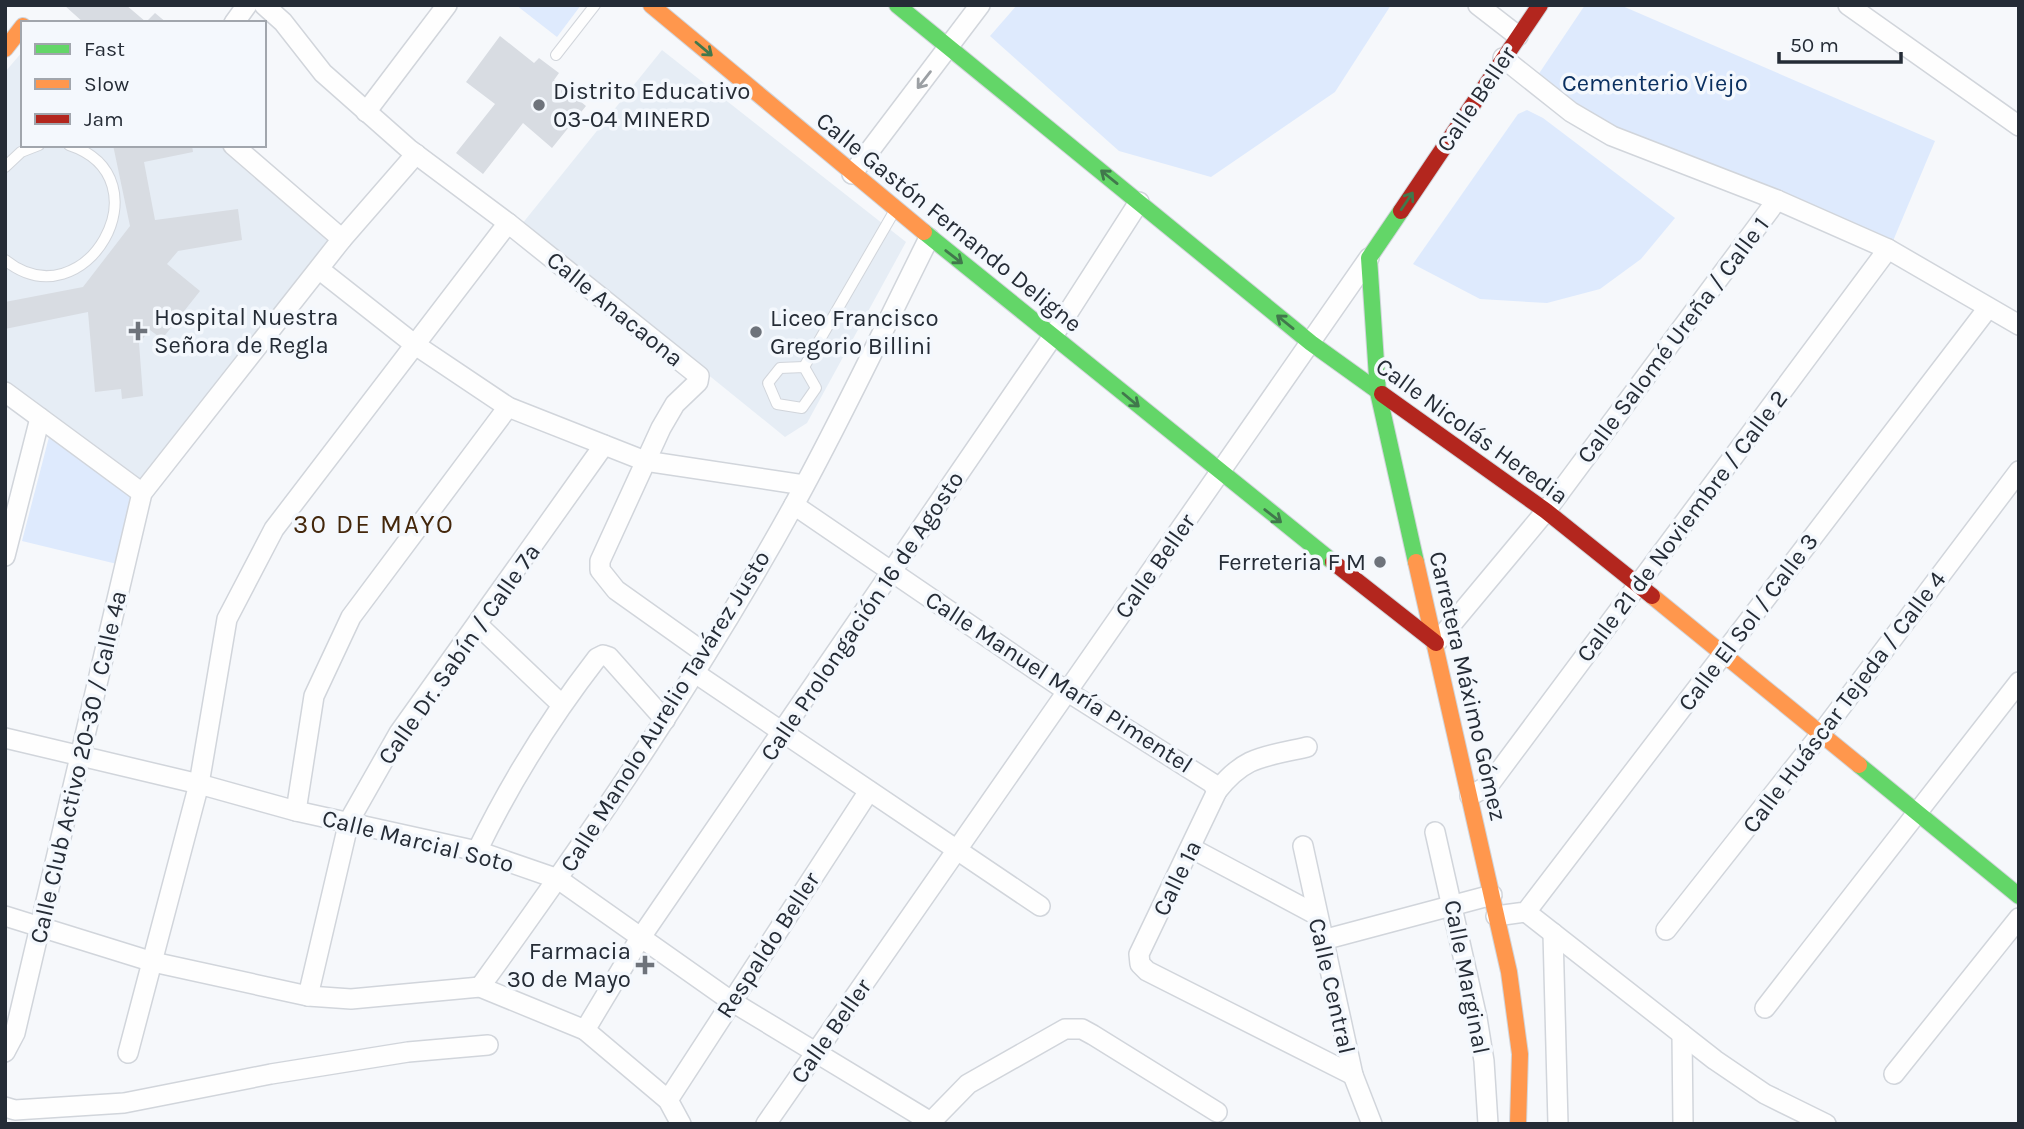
<svg xmlns="http://www.w3.org/2000/svg" width="2024" height="1129" font-family="Karla,sans-serif">
  <style>
    .built { fill: #e6edf5 }
    .green { fill: #deeafd }
    .building { fill: #d8dce2 }
    .lines { fill: none; stroke-linecap: round; stroke-linejoin: round }
    .lane-casing { stroke: #d1d5db; stroke-width: 12 }
    .street-casing { stroke: #d1d5db; stroke-width: 22 }
    .fast-casing { stroke: #d1d5db; stroke-width: 18 }
    .slow-casing { stroke: #d1d5db; stroke-width: 18 }
    .jam-casing { stroke: #d1d5db; stroke-width: 18 }
    .lane { stroke: #fefefe; stroke-width: 10 }
    .street { stroke: #fefefe; stroke-width: 19 }
    .fast { stroke: #63d668; stroke-width: 16 }
    .slow { stroke: #ff974d; stroke-width: 16 }
    .jam { stroke: #b3261e; stroke-width: 16 }
    .oneway { stroke: #41784c }
    .oneway2 { stroke: #9ca0a4 }
    .poi-dot { fill: #6e737b; stroke: #f4f8fd; stroke-width: 2.5 }
    .labels { text-anchor: middle; dominant-baseline: central; stroke-width: 7; stroke-linejoin: round; paint-order: stroke }
    .park-label { font-size: 24px; fill: #0b3060; stroke: #f4f8fd }
    .poi-label { font-size: 24px; fill: #252c36; stroke: #f4f8fd; text-anchor: start }
    .street-label { font-size: 24px; fill: #252c36; stroke: #f4f8fd }
    .neighbourhood-label { font-size: 26px; letter-spacing: 2px; fill: #44270b; stroke: #f4f8fd }
  </style>
  <rect width="100%" height="100%" fill="#f6f8fb"/>
  <!-- built -->
  <g class="built">
    <polygon points="662,50 906,242 807,423 785,437 522,224"/>
    <polygon points="23,51 23,145 222,145 287,200 336,248 142,493 5,392 5,72"/>
  </g>
  <!-- green -->
  <g class="green">
    <polygon points="516,5 581,5 557,37"/>
    <polygon points="1017,5 1391,5 1335,92 1211,177 1119,151 990,36"/>
    <polygon points="1585,5 1620,5 1935,141 1893,241 1629,135 1536,78"/>
    <polygon points="1527,110 1543,118 1675,218 1641,259 1600,289 1547,303 1480,299 1413,264 1518,114"/>
    <polygon points="49,437 137,499 117,564 22,541"/>
  </g>
  <!-- building -->
  <g class="building">
    <polygon points="64,5 126,5 146,22 155,13 167,23 84,23"/>
    <polygon points="500,36 534,63 539,58 559,73 554,80 586,106 552,148 523,123 483,174 456,153 495,104 466,82"/>
    <polygon points="113,145 192,145 193,152 144,162 155,220 238,209 242,240 178,251 167,264 200,291 162,339 150,330 139,343 143,396 122,399 121,389 95,392 88,312 5,329 5,302 83,287 130,226"/>
  </g>
  <g class="lines">
    <defs>
      <g id="lane">
        <polyline points="556,55 595,5"/>
        <polyline points="5,167 21,152 39,145"/>
        <path d="M5 260C85 324 169 178 69 145"/>
        <polyline points="804,367 895,210"/>
        <polygon points="804,367 816,388 802,408 777,404 768,383 780,368"/>
      </g>
      <g id="street">
        <polyline points="264,5 283,22 323,73 409,149 508,223 699,376 698,382 675,404 661,428 600,561 600,570 616,590 706,654"/>
        <polyline points="1478,5 1518,36"/>
        <polyline points="1848,5 2019,126"/>
        <polyline points="234,23 247,5"/>
        <polyline points="1503,58 1571,112 1612,136 1777,200 1888,249 2019,325"/>
        <polyline points="366,112 447,5"/>
        <polyline points="233,145 342,239"/>
        <polyline points="852,174 980,5"/>
        <polyline points="320,270 414,344 508,407 645,461 804,485"/>
        <polyline points="5,392 142,493"/>
        <polyline points="794,505 1068,692 1212,783 1217,791"/>
        <polyline points="5,556 40,418"/>
        <polyline points="478,625 561,704"/>
        <polyline points="1436,643 1546,511 1777,200"/>
        <polyline points="695,673 1040,906"/>
        <polyline points="5,738 199,784 296,811 477,851 558,879 731,1001 934,1124"/>
        <path d="M1307 747C1265 757 1245 755 1217 791L1139 954 1140 964 1147 971 1353 1075"/>
        <polyline points="1470,796 1489,785 1888,249"/>
        <polyline points="296,811 314,696 351,617 508,407"/>
        <polyline points="1435,832 1477,1018 1484,1061 1488,1124"/>
        <polyline points="1303,846 1353,1075 1372,1124"/>
        <polyline points="1191,848 1315,914"/>
        <path d="M477 851C511 781 549 720 597 658L603 655 609 657 665 720"/>
        <polyline points="1526,912 1715,1060 1765,1094 1826,1124"/>
        <polyline points="5,916 153,962 308,996 351,999 480,987 585,1030 668,1100 681,1124"/>
        <polyline points="1496,916 1526,912 1988,308"/>
        <polyline points="1666,930 1820,735 2019,471"/>
        <polyline points="1553,933 1558,1124"/>
        <polyline points="1323,940 1492,895"/>
        <path d="M480 987C593 831 702 672 795 503 843 416 885 326 929 238"/>
        <polyline points="308,996 349,821 399,733 604,445"/>
        <polyline points="1765,1008 2019,682"/>
        <polyline points="585,1030 639,940 1053,336 1139,202"/>
        <polyline points="1682,1034 1683,1124"/>
        <polyline points="5,1052 15,1033 142,493 342,239 416,154"/>
        <polyline points="128,1053 199,784 227,619 274,529 508,223"/>
        <polyline points="1894,1074 2019,918"/>
        <polyline points="668,1100 869,791"/>
        <polyline points="5,1107 15,1110 124,1103 271,1074 408,1052 488,1045"/>
        <polyline points="766,1124 1369,258"/>
        <polyline points="929,1124 968,1084 1065,1029 1082,1029 1093,1035 1217,1112"/>
      </g>
      <g id="fast">
        <polyline points="897,5 1311,343 1382,394"/>
        <polyline points="1401,211 1369,258 1378,392 1416,562"/>
        <polyline points="924,232 1333,562"/>
        <polyline points="1859,765 2019,896"/>
      </g>
      <g id="slow">
        <polyline points="651,5 924,232"/>
        <polyline points="5,49 23,26"/>
        <polyline points="1416,562 1509,972 1520,1054 1518,1124"/>
        <polyline points="1652,596 1859,765"/>
      </g>
      <g id="jam">
        <polyline points="1401,211 1540,5"/>
        <polyline points="1382,394 1546,511 1652,596"/>
        <polyline points="1333,562 1436,643"/>
      </g>
    </defs>
    <!-- lane casing -->
    <use href="#lane" class="lane-casing"/>
    <!-- street casing -->
    <use href="#street" class="street-casing"/>
    <!-- fast casing -->
    <use href="#fast" class="fast-casing"/>
    <!-- slow casing -->
    <use href="#slow" class="slow-casing"/>
    <!-- jam casing -->
    <use href="#jam" class="jam-casing"/>
    <!-- lane -->
    <use href="#lane" class="lane"/>
    <!-- street -->
    <use href="#street" class="street"/>
    <!-- fast -->
    <use href="#fast" class="fast"/>
    <!-- slow -->
    <use href="#slow" class="slow"/>
    <!-- jam -->
    <use href="#jam" class="jam"/>
  </g>
  <!-- one-way arrows -->
  <defs><path id="oneway-shaft" d="M-6 0H5M1.5-3L5.5 0L1.5 3" fill="none" stroke-width="1.6" stroke-linecap="round" stroke-linejoin="round" transform="scale(1.75)"/></defs>
  <g class="oneway">
    <use href="#oneway-shaft" transform="translate(704 49) rotate(40)"/>
    <use href="#oneway-shaft" transform="translate(1109 177) rotate(-141)"/>
    <use href="#oneway-shaft" transform="translate(1407 201) rotate(-56)"/>
    <use href="#oneway-shaft" transform="translate(954 257) rotate(38)"/>
    <use href="#oneway-shaft" transform="translate(1285 322) rotate(-141)"/>
    <use href="#oneway-shaft" transform="translate(1131 400) rotate(40)"/>
    <use href="#oneway-shaft" transform="translate(1273 516) rotate(38)"/>
  </g>
  <use class="oneway2" href="#oneway-shaft" transform="translate(924 80) rotate(128)"/>
  <!-- markers -->
  <g class="poi-dot">
    <circle cx="539" cy="105" r="7"/>
    <path d="M134.5 320.5h7v7h7v7h-7v7h-7v-7h-7v-7h7z"/>
    <circle cx="756" cy="332" r="7"/>
    <circle cx="1380" cy="562" r="7"/>
    <path d="M641.5 954.5h7v7h7v7h-7v7h-7v-7h-7v-7h7z"/>
  </g>
  <g class="labels">
    <!-- park labels -->
    <g class="park-label">
      <text x="1655" y="83">Cementerio Viejo</text>
    </g>
    <!-- poi labels -->
    <g class="poi-label">
      <text x="553" y="91">Distrito Educativo<tspan x="553" dy="28">03-04 MINERD</tspan></text>
      <text x="154" y="317">Hospital Nuestra<tspan x="154" dy="28">Señora de Regla</tspan></text>
      <text x="770" y="318">Liceo Francisco<tspan x="770" dy="28">Gregorio Billini</tspan></text>
      <text x="1366" y="562" text-anchor="end">Ferreteria F M</text>
      <text x="631" y="951" text-anchor="end">Farmacia<tspan x="631" dy="28">30 de Mayo</tspan></text>
    </g>
    <!-- street labels -->
    <g class="street-label">
      <text transform="translate(1476 99) rotate(-56)">Calle Beller</text>
      <text transform="translate(949 222) rotate(39)">Calle Gastón Fernando Deligne</text>
      <text transform="translate(615 309) rotate(39)">Calle Anacaona</text>
      <text transform="translate(1673 340) rotate(-53)">Calle Salomé Ureña / Calle 1</text>
      <text transform="translate(1472 431) rotate(36)">Calle Nicolás Heredia</text>
      <text transform="translate(1682 526) rotate(-53)">Calle 21 de Noviembre / Calle 2</text>
      <text transform="translate(1155 566) rotate(-55)">Calle Beller</text>
      <text transform="translate(862 616) rotate(-56)">Calle Prolongación 16 de Agosto</text>
      <text transform="translate(1748 622) rotate(-53)">Calle El Sol / Calle 3</text>
      <text transform="translate(459 654) rotate(-55)">Calle Dr. Sabín / Calle 7ª</text>
      <text transform="translate(1059 682) rotate(33)">Calle Manuel María Pimentel</text>
      <text transform="translate(1468 686) rotate(77)">Carretera Máximo Gómez</text>
      <text transform="translate(1844 702) rotate(-53)">Calle Huáscar Tejeda / Calle 4</text>
      <text transform="translate(665 711) rotate(-58)">Calle Manolo Aurelio Tavárez Justo</text>
      <text transform="translate(78 767) rotate(-77)">Calle Club Activo 20-30 / Calle 4ª</text>
      <text transform="translate(418 841) rotate(14)">Calle Marcial Soto</text>
      <text transform="translate(1177 878) rotate(-64)">Calle 1ª</text>
      <text transform="translate(768 945) rotate(-57)">Respaldo Beller</text>
      <text transform="translate(1467 977) rotate(79)">Calle Marginal</text>
      <text transform="translate(1332 986) rotate(77)">Calle Central</text>
      <text transform="translate(831 1031) rotate(-55)">Calle Beller</text>
    </g>
    <!-- neighbourhood labels -->
    <g class="neighbourhood-label">
      <text x="374" y="524">30 DE MAYO</text>
    </g>
  </g>
  <!-- border -->
  <rect width="2024" height="1129" fill="none" stroke="#252c36" stroke-width="14"/>
  <!-- legend -->
  <rect x="21" y="21" width="245" height="126" fill="#f4f8fd" stroke="#a1a6ad" stroke-width="2"/>
  <rect x="35" y="44" width="35" height="10" fill="#63d668" stroke="#a1a6ad" stroke-width="2"/>
  <text x="84" y="56" font-size="21" fill="#252c36">Fast</text>
  <rect x="35" y="79" width="35" height="10" fill="#ff974d" stroke="#a1a6ad" stroke-width="2"/>
  <text x="84" y="91" font-size="21" fill="#252c36">Slow</text>
  <rect x="35" y="114" width="35" height="10" fill="#b3261e" stroke="#a1a6ad" stroke-width="2"/>
  <text x="84" y="126" font-size="21" fill="#252c36">Jam</text>
  <!-- scale -->
  <path d="M1779 52v10h122v-10" fill="none" stroke="#252c36" stroke-width="3.5"/>
  <text x="1790" y="52" font-size="21" fill="#252c36" stroke="#f4f8fd" stroke-width="5" paint-order="stroke">50 m</text>
</svg>
